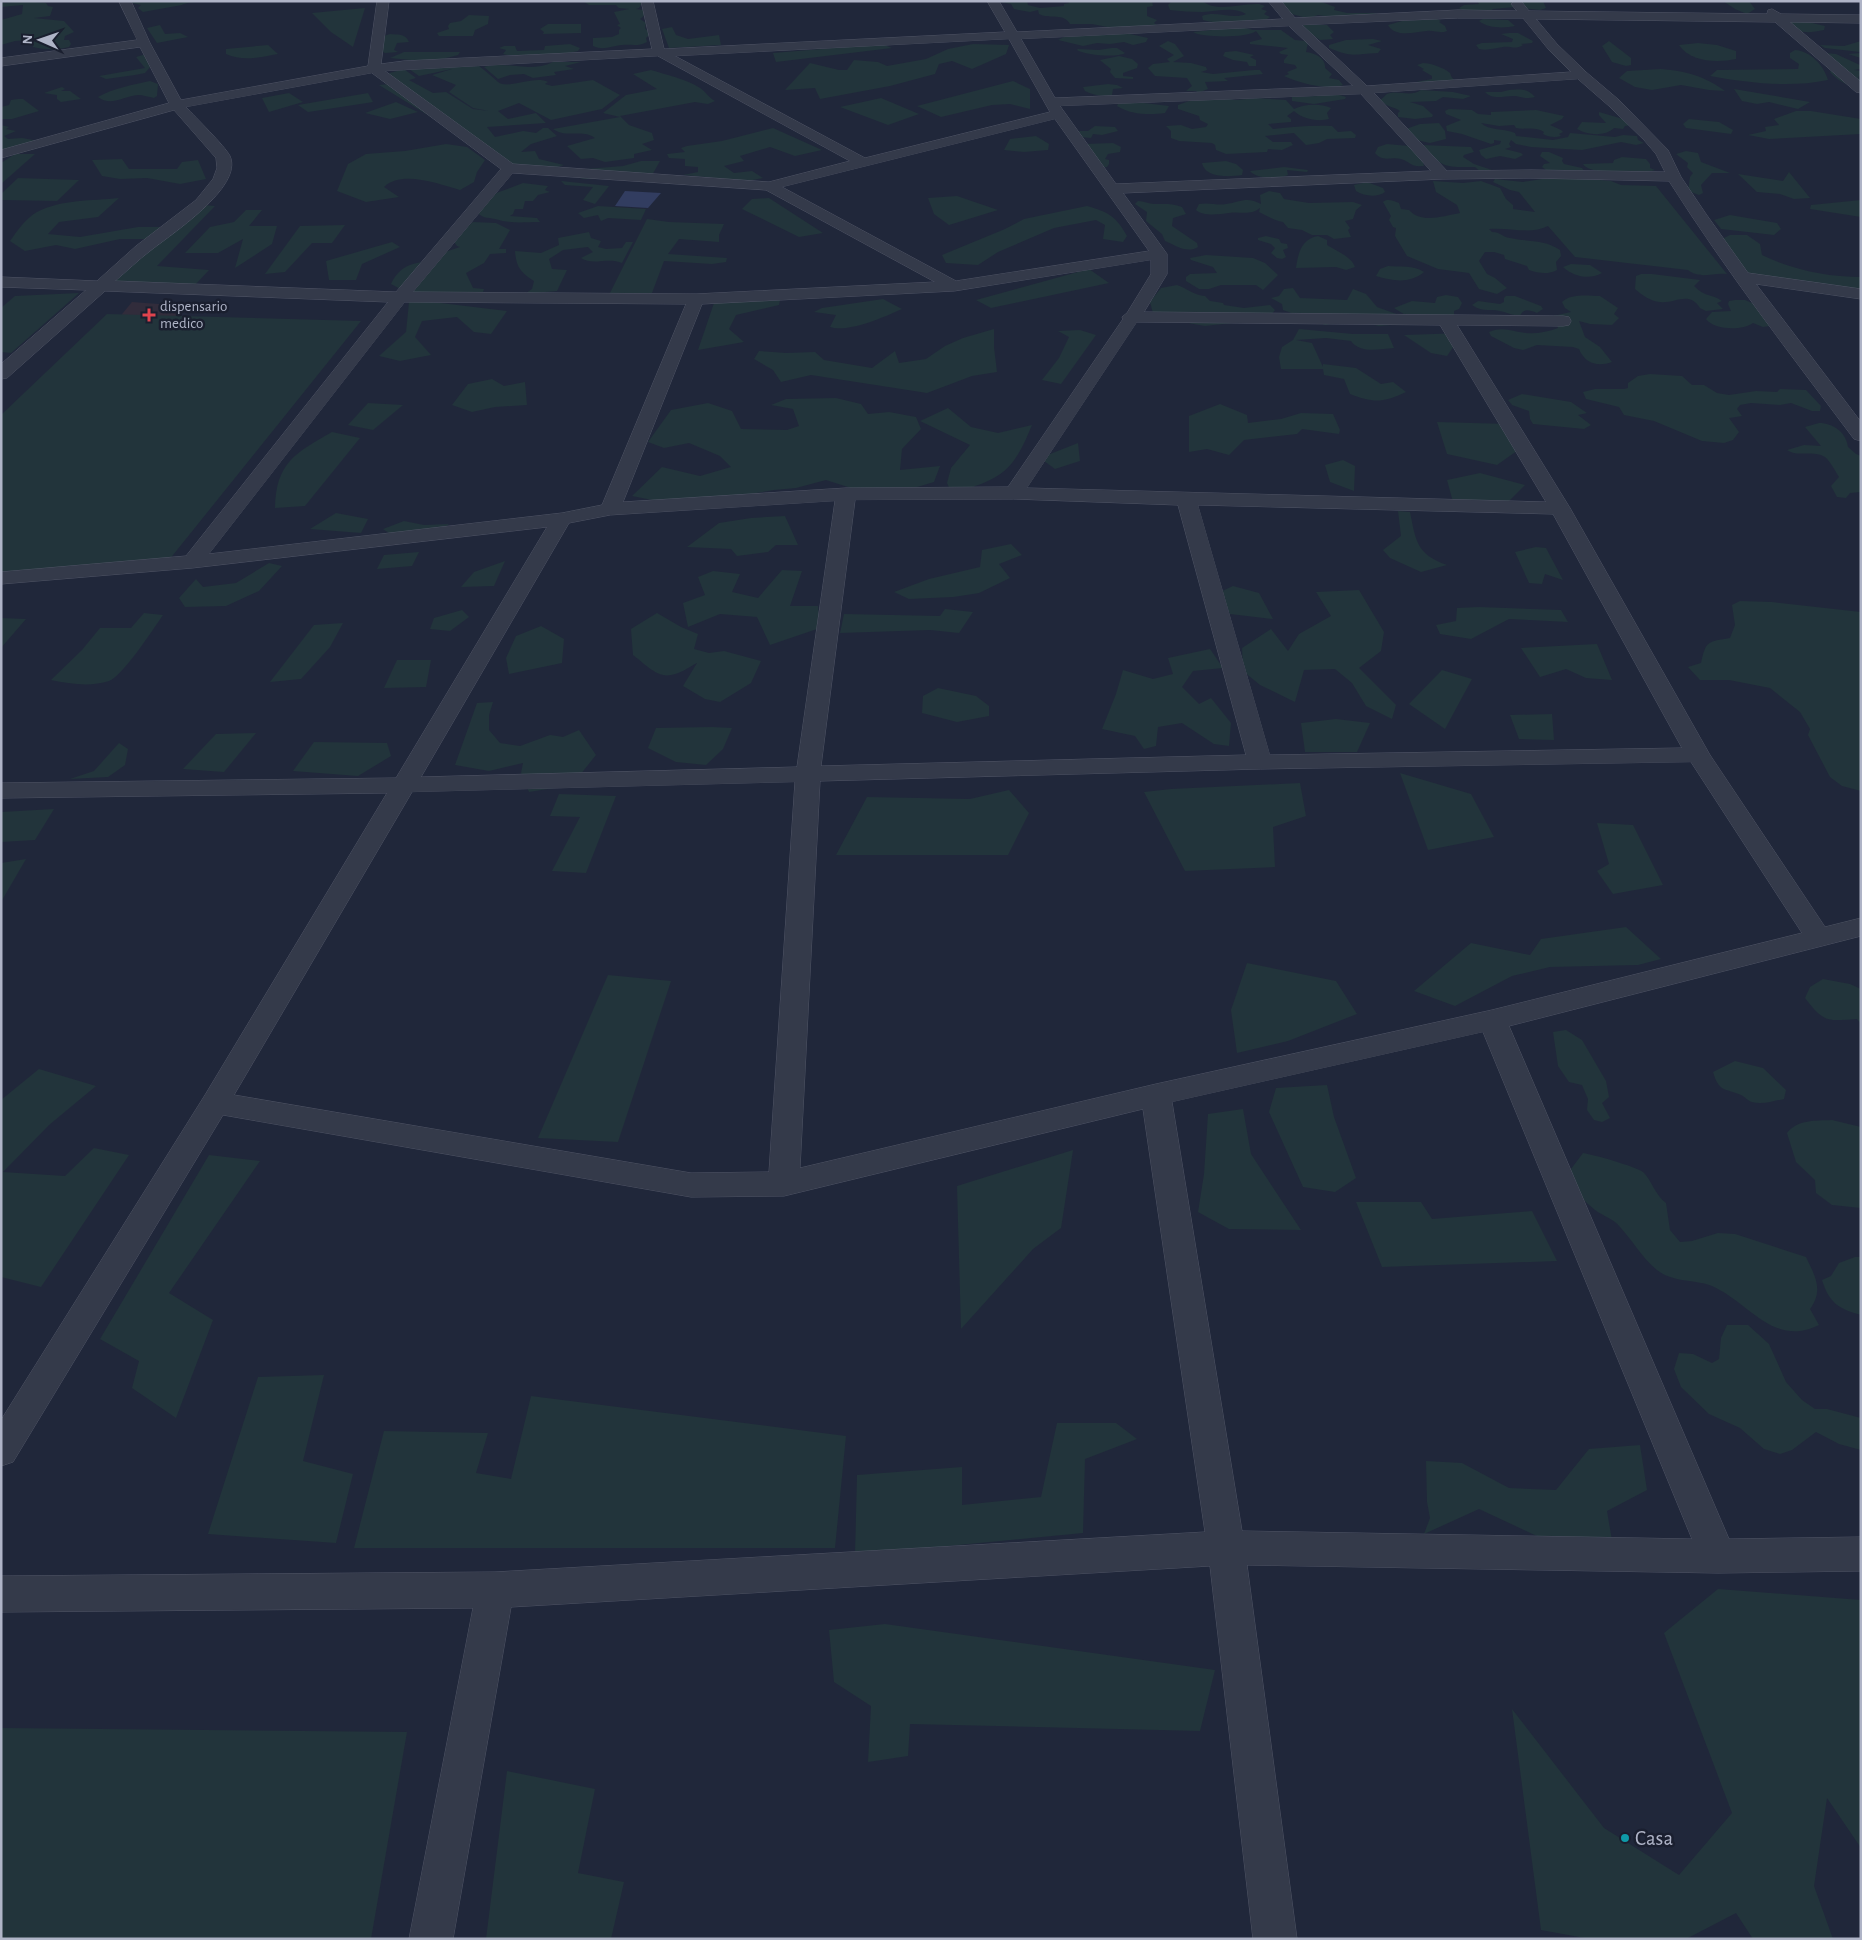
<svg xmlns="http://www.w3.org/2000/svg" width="1862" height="1940" font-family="'Alegreya Sans',sans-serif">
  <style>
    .medical { fill: #312c3b }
    .green { fill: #22343b }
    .water { fill: #323d60 }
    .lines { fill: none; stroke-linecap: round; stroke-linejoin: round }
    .minor-casing { stroke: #4f5465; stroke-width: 1 }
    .minor { fill: #343a4a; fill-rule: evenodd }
    .health-dot { fill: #e0444e; stroke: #1a1f2f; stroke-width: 2 }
    .culture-dot { fill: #0f9aa8; stroke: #1a1f2f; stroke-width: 2 }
    .labels { text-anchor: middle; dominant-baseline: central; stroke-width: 5; stroke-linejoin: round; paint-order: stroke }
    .far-poi-label { font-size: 15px; fill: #afb4c7; stroke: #1a1f2f; text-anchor: start }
    .near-poi-label { font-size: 21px; fill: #afb4c7; stroke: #1a1f2f; text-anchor: start }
  </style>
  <rect width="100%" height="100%" fill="#20273a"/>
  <!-- medical -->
  <polygon class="medical" points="132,302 186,306 165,326 114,324"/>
  <!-- green -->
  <g class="green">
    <path d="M26 1 46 3 48 6 53 7 50 16 34 18 64 21 74 32 65 36 64 40H69L71 44 69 47C56 50 46 50 33 47V43L28 40 15 41 1 45V20L22 14 23 5 1 7V3Z"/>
    <path d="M217 1C208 2 188 1 182 5L143 12 138 8 141 5 128 2Z"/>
    <path d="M583 1H643L639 8 636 9 644 10 645 15 640 19 646 23 645 28 650 34 646 38 647 42C638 47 631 44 622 45 611 46 604 51 593 46V38L612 37 619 34V30L621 28 617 25 620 24 614 12 629 9 619 8 616 5H589Z"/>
    <path d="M996 1H1027L1028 5 1040 8 1064 6V4L1069 3 1068 1H1152L1153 6 1147 7V16L1157 20 1154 23 1157 25 1155 27 1117 29 1092 24H1070C1063 12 1051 20 1039 14L1038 10 1030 12 1014 9 1011 4Z"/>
    <path d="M1172 1H1202C1218 13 1240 3 1259 4L1265 6 1261 9 1267 11 1264 14 1270 17 1264 21 1247 20 1246 22C1231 23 1217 24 1203 20L1202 16C1216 10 1232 20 1246 14 1234 6 1216 12 1202 12 1191 12 1180 11 1170 10L1168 5Z"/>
    <polygon points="1276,1 1319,1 1335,7 1334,10 1347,13 1373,13 1387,16 1331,17 1318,15 1310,18 1303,17 1288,13"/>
    <polygon points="1477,1 1543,1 1546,8 1540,10 1514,7 1493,9 1489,12 1462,10 1459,8 1464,5 1479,4"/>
    <polygon points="1723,1 1749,1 1755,9 1747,14 1735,9"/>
    <polygon points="365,8 353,47 331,32 312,13"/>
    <polygon points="469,15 489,16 488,24 475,30 473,36 439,36 437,33 449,29 448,26 450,23 461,21"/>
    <path d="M1437 19 1441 21 1439 22 1445 26 1447 31C1440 34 1434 30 1427 31 1415 32 1395 38 1388 25L1402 21Z"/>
    <path d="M1483 19 1508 20 1515 26C1505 28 1489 29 1479 21Z"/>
    <path d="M1787 21H1803L1825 26 1824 30C1809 33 1797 35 1787 21Z"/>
    <polygon points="548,24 581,24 581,33 543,34 544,32 540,29"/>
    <polygon points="1305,24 1327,25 1334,32 1330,35 1333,39 1320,40 1301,27"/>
    <polygon points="160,25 165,34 180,33 188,37 157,43 147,28"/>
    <polygon points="672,27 676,35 688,39 719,35 721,45 669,48 662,29"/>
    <path d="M1241 27 1253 30H1281L1295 40 1306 41 1308 43 1306 52C1315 53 1326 58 1325 68L1332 74 1329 78 1339 80 1343 85C1328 91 1299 83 1284 76L1289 74 1287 72 1297 68 1295 65 1284 63V60L1288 55 1281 54 1279 52 1288 48 1250 44V42L1262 39 1256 31C1249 38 1202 38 1193 32Z"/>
    <path d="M1509 33H1518L1533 41 1532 43 1521 44 1523 45C1516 50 1510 46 1503 47 1496 48 1487 51 1479 49L1476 45 1482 43 1512 42 1513 39 1501 34Z"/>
    <path d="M390 34C398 35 405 33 409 42L397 43 394 50 398 52 385 53 371 45 375 39Z"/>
    <polygon points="1105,34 1130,34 1148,38 1146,42 1133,45 1124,42 1110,44 1097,43 1083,46 1058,40 1066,36"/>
    <path d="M1373 39 1382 41 1368 45 1381 49 1378 53C1353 54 1354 58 1329 48V45L1346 40Z"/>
    <polygon points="1168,41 1175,44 1184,56 1173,62 1191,63 1206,67 1207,70 1201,72 1213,74 1254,70 1260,70 1263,74 1224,78 1228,81 1205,82 1208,89 1198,93 1196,91 1186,91 1192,86 1187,78 1155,76 1148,68 1153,64 1170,62 1167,59 1174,55 1159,46"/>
    <polygon points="1609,41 1631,58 1631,65 1626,66 1612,62 1602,46"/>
    <polygon points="1861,41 1861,58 1848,54 1860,53 1860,52 1825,48 1820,45 1844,46"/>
    <path d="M1698 43 1717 45 1736 51V59C1717 63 1690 62 1679 45Z"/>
    <polygon points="570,44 580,48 578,51 560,55 507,55 503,54 506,50 499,48 504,46 515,46 517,51 544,50 545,46"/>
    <polygon points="882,44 892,48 776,62 773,53"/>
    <polygon points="973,44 1009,45 1006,54 972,69 952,61 939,64 935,74 890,86 820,99 815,88 785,90 810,63 839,70 847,70 854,60 878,62 887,66 926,59 948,49"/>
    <path d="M268 45 278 54C261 57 243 62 226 54V49Z"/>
    <path d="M1112 48H1117L1125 53C1117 58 1085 55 1077 50L1078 49 1099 50Z"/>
    <path d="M1795 50C1811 51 1824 66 1828 80 1791 88 1748 83 1710 76L1717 70 1798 69 1799 64 1790 58V53Z"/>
    <polygon points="1236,51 1254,55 1250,57 1256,60 1256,66 1249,66 1247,62 1233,60 1223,56 1225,52"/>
    <polygon points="404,52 460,52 458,55 431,62 390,58"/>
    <path d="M1825 53 1836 54 1860 65V69L1854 70 1861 71V76L1858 77 1861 81V88C1848 86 1839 82 1830 72L1833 69 1824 65Z"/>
    <polygon points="146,54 150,60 148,64 151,66 145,73 135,75 106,79 99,76 145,68 136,57"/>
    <polygon points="1119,56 1132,59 1138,64 1137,68 1123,73 1123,76 1133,77 1133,79 1115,78 1110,72 1111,69 1101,61 1100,60"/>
    <path d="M553 62H581L565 66 574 69 554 72 556 75 533 78 524 74 510 75 498 79 484 67C507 60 529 74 553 62Z"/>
    <path d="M448 63 463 67 479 66C486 71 492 77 498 82 509 90 534 75 548 82L545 84 552 86 593 80 620 95 602 109 551 120 519 103 498 111 508 119 536 113 546 123 487 127 495 137 523 131 536 133 543 128H548L557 136 531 144 521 152 535 151 539 159 564 165 543 172H520L379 85 390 84 379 76 404 69 416 78 406 81 409 80 433 93 446 92 473 109 489 111 473 108 449 92 456 85 432 75 452 69 419 76 409 69Z"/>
    <path d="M1423 63C1430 63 1445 68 1450 73 1451 75 1451 78 1456 81L1418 83 1416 82 1432 79V76L1422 70 1424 69 1417 65Z"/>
    <path d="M1661 69C1687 71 1704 76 1725 91L1709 90 1681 85 1652 90 1635 87 1619 78 1627 71Z"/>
    <path d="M651 70C667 75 686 79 700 88 706 92 709 98 715 101L708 104 695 102 620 116 629 125 652 133 654 140 642 144 652 150 634 154V158L605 162 593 158 581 159 567 146 595 138C582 128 567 139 553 129L620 117 603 113 626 95 657 89 633 74Z"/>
    <path d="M150 81 158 84 157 96 154 98C149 97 143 95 138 95 124 96 111 107 98 97 111 89 135 84 150 81Z"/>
    <polygon points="1013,81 1030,89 1030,109 1010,104 992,105 941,117 917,106"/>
    <path d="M1108 84 1117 85 1123 88 1113 89 1112 95C1102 97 1093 95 1085 91L1083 87Z"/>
    <polygon points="62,87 65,89 61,91 70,91 81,99 61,102 57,99 57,95 44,93"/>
    <polygon points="1734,89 1810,102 1798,109 1769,102 1757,104 1742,101"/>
    <path d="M1421 90 1453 92 1471 96 1463 99 1443 97 1436 101 1410 102 1423 106 1433 115 1432 117 1415 119 1398 117V113L1400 111C1394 106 1389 109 1380 100 1385 97 1385 94 1390 93 1401 91 1411 97 1421 90Z"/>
    <path d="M1509 90C1523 89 1528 89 1535 97 1527 99 1524 98 1516 96 1506 95 1493 101 1485 92H1501Z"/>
    <polygon points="289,93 303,102 269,112 262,98"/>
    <polygon points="368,93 373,102 308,112 298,105"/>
    <polygon points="1333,93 1346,97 1345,99 1314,104 1292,101 1292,97 1317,96"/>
    <polygon points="881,98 919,114 888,125 840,107"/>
    <path d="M1224 98 1236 100 1256 98 1286 100 1294 109C1304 104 1320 103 1331 108L1327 113 1329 119C1318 122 1302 119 1294 111L1287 116 1291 119V122L1268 124 1273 129C1293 127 1311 125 1332 126L1338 132 1351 131 1356 135 1355 138 1327 139 1319 143 1306 145 1294 133 1265 136 1273 142H1291L1293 145 1282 150 1268 149 1267 152 1226 154 1216 150 1215 145 1212 143 1179 141 1171 138V131L1166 126 1181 125 1192 129 1206 127 1208 124 1200 120 1199 116 1178 109V105L1192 100Z"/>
    <polygon points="18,99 23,99 39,111 12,119 1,119 1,107 9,105 11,100"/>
    <polygon points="396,102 418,112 390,119 365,113"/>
    <path d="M1124 103H1144L1169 106 1165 113C1150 115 1131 115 1117 106L1118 104Z"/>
    <path d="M1449 109 1472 110 1478 114 1491 115V112L1536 110 1564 116 1562 119 1550 125 1561 130 1563 132 1559 134 1561 136C1555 138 1548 137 1543 134L1544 132C1536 126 1525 130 1516 128L1514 125 1499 126 1481 123C1489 131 1504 128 1515 133L1516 136 1553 140 1568 137 1570 133 1615 137 1623 135 1637 136 1638 140 1644 143 1636 145 1621 142 1582 150 1531 147 1516 144 1511 140 1509 144 1511 147 1505 149 1521 153 1523 155 1515 159 1500 156 1486 159 1481 155 1479 150 1500 144 1501 141 1494 140V143L1491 144 1462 134 1447 131 1446 126 1461 120 1446 114 1445 111Z"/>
    <polygon points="1796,111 1811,111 1861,119 1861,134 1769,139 1748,135 1766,131 1765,127 1779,125 1774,119"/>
    <path d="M1599 112 1630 121 1631 125 1625 126 1623 129 1614 128C1605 137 1587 135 1577 129L1582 122 1606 123 1599 115Z"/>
    <polygon points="1689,119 1719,122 1733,130 1731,134 1686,128 1683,124"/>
    <polygon points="1439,123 1445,131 1446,139 1430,143 1416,140 1406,129 1420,124"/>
    <polygon points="1,125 9,127 6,129 16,131 4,136 8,139 22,138 39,141 1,151"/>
    <polygon points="1095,126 1115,127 1118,131 1102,135 1093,134 1091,138 1079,137 1076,134 1080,131 1088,131"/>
    <polygon points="773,128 822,150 795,156 770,147 740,156 744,161 724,166 734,173 752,171 763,178 748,181 683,175 698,172 698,167 685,166 685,159 669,158 667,154 685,152 681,148 687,146 722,141"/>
    <polygon points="1036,136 1049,144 1048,150 1024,152 1004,150 1010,139"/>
    <polygon points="1113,143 1121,147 1120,152 1108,154 1105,159 1109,160 1109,164 1107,167 1101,167 1085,144"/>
    <path d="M446 144 467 147 485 160 477 172 474 182 460 190C438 184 402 170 384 187L399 197 366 202 337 191 348 164 366 154 405 151Z"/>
    <path d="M1387 144 1409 146 1425 160 1423 162 1424 166C1409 167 1413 163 1401 159 1391 156 1383 163 1375 153L1378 147Z"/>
    <path d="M1423 145 1471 147 1474 152 1464 155 1463 157 1474 164 1492 170V173H1482L1475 167C1446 167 1442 169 1423 145Z"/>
    <polygon points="1686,151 1698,153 1701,162 1730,173 1712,173 1701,185 1703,193 1699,195 1688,191 1690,177 1693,173 1687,167 1688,163 1676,154"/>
    <polygon points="1542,152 1549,152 1563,158 1562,161 1564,164 1582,168 1584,171 1546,170 1542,167 1544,164 1550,163 1540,156"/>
    <polygon points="15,154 35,154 1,184 1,163"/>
    <path d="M1622 157 1646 159 1650 164V168L1655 170C1645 174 1589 176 1583 164L1613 163 1614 160Z"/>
    <polygon points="122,159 129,169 177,169 182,162 198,160 206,179 180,184 147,178 120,179 102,176 92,160"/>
    <polygon points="641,161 660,161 651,177 584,179 571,176 573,170 623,166"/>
    <path d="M1226 161 1236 164 1243 170 1242 175C1229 177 1205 178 1202 163Z"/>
    <path d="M1284 167 1308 170 1307 172 1287 170 1288 175C1278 180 1256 179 1250 171Z"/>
    <polygon points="1789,172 1810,198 1794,199 1780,194 1757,192 1738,174 1783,181"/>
    <polygon points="18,178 79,180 57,201 1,200 1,194"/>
    <path d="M1579 178 1611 181 1621 185 1656 186 1727 274C1713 272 1701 280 1688 270L1575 257 1548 226C1531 235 1509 227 1489 229L1492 232C1501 232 1502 237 1510 238 1527 242 1545 239 1560 250L1561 256 1556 262 1557 270C1548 275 1538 273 1529 270L1527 266 1505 259 1504 255 1494 252H1485L1479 261 1487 274 1495 278 1507 288 1497 294 1479 289 1469 273 1438 269 1407 256 1395 236 1396 228 1393 227 1389 220 1391 216 1383 202C1387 198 1394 201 1399 203L1401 209 1409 210C1421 224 1443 216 1460 213L1457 205 1436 192 1433 181 1463 183 1481 181 1500 188 1506 199 1513 205V209L1535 212 1519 192 1510 190 1493 182 1495 179 1523 182 1542 179Z"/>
    <polygon points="561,181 609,186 595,204 583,200 593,187 565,185"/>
    <path d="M1367 182 1383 188 1385 192C1377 198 1364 196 1356 191L1354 185Z"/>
    <path d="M523 183 548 186 545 190 550 192 538 195 533 201H525L523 209H515L513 214 510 216 537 218 540 222C524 222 511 224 495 219 487 217 483 219 477 212L491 195Z"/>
    <path d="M1269 191 1280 193 1284 199 1309 203 1353 202 1362 205 1356 210 1353 219 1345 221 1350 228 1348 230 1351 237 1334 239 1327 235H1312L1302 230 1288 228 1283 222C1274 221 1268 216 1259 212L1260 208C1250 216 1240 211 1229 213 1220 214 1204 217 1196 210L1199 204C1209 202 1219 206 1226 204 1240 202 1247 196 1261 204L1260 195Z"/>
    <polygon points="957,196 998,210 949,225 934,214 928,198"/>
    <path d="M119 198 98 217 59 222 48 234 80 237 138 227H162L149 239H120L75 249 56 245 25 251 10 241C17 231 26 218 37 212 62 199 92 201 119 198Z"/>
    <polygon points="769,198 823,233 799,237 742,209 752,199"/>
    <polygon points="1861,200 1861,217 1810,209 1811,205"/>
    <path d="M1138 201C1144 201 1149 204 1154 204 1164 204 1172 203 1182 207L1186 214 1173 218 1172 226 1197 243 1198 247C1187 254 1175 245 1165 241L1162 234 1146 221 1147 212 1135 204Z"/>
    <polygon points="193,204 215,206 157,266 209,270 195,285 111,283"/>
    <polygon points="598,206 646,209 641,220 608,218 601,221 598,215 584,218 578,213"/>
    <path d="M1087 206C1108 212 1116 216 1127 236L1123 242 1103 239 1105 225 1096 220 1054 228 998 252 978 265 946 263 942 255 1005 229 1024 219Z"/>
    <polygon points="246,210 262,210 249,226 277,226 272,244 235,268 243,239 218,253 185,253 210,227 234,222"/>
    <polygon points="1730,215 1777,223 1781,229 1774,235 1721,229 1714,220"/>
    <polygon points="647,219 669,222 724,224 719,235 719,242 679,239 668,254 727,258 726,262 712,264 664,261 652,293 609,295"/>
    <path d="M473 222 496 223 510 230 499 249H506V253L490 254 484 263 466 273 473 288 484 289 482 296 419 299 391 284C401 263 416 262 438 261L442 253 460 247 457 246 452 239Z"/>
    <polygon points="345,225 332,243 312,243 285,272 265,274 300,226"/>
    <path d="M589 232 591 238 601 241 598 247 606 249 622 248 626 242H633L622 263C608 257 593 266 581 258L593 252 588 247 563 250 549 259 552 269 567 270 557 291 525 294 532 289 534 281C521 273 516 267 515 251L541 253 559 245 558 238Z"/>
    <path d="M1730 235H1747L1760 244 1762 255C1792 270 1828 277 1861 277V291L1751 274 1739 268 1722 239Z"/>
    <polygon points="1266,236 1279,239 1281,243 1287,244 1288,248 1283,250 1286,257 1282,259 1277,258 1271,253 1275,248 1271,244 1258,240 1258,238"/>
    <path d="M1318 236 1327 240V245C1336 251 1351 256 1355 267L1346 270 1336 267 1296 268C1298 254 1301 239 1318 236Z"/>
    <polygon points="392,242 400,247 362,264 356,280 329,280 326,261"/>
    <polygon points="1206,255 1253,258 1265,263 1278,275 1263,290 1256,285 1221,285 1209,289 1199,289 1186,281 1186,277 1190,274 1217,273 1213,267 1191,260 1190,258"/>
    <path d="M1571 264 1590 265 1602 273C1589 280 1574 277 1563 267Z"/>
    <path d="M1388 266C1399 267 1414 265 1424 272 1410 284 1392 281 1376 276L1380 269Z"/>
    <polygon points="1089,269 1109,283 991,308 976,300"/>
    <path d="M1641 274H1652L1700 280 1694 286C1706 298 1711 293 1722 301L1717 303 1723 309 1706 311 1700 308C1689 290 1675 304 1660 302 1650 301 1642 295 1635 289L1636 276Z"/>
    <path d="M1177 285C1188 289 1194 295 1205 296L1210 301 1223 303 1224 305 1244 308 1270 305 1275 310 1268 319 1205 326 1154 317 1150 302 1161 288Z"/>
    <polygon points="1293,288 1300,298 1347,300 1353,289 1366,294 1377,307 1399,315 1400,324 1379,326 1354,320 1325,325 1283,310 1282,304 1271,298 1279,296 1284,289"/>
    <polygon points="79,293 11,353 1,352 1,308 15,296"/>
    <polygon points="1446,295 1458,297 1462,303 1459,309 1454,311 1454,316 1407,316 1394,308 1412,301 1435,303 1437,297"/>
    <path d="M1506 296H1515L1541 306 1543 309 1537 313C1529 310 1523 308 1520 316 1514 315 1509 314 1504 312 1493 308 1483 313 1472 305L1478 301 1500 304 1504 302V298Z"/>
    <path d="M1600 296 1618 308 1614 314 1619 318 1612 325 1590 324 1579 321 1585 337 1600 347 1612 362C1598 367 1585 364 1579 349L1573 347 1537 345 1523 350 1514 348 1491 336 1489 332C1504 326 1512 332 1526 333 1536 334 1548 332 1558 328L1553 316 1571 312 1565 308 1562 302C1571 293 1589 296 1600 296Z"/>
    <path d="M883 299 902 309C884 317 849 333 830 327L836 315 814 312 822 308Z"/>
    <polygon points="780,300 779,305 736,315 729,329 744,342 698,350 714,303"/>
    <path d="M1735 300H1745L1766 309 1770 326 1763 327 1753 323C1742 331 1714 330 1706 319L1712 312 1731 311 1728 304 1729 301Z"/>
    <polygon points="424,301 507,311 491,334 474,332 457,317 422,321 415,337 431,355 400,361 379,356 406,332 409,302"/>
    <polygon points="107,314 361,321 165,565 1,578 1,415"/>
    <polygon points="994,329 994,347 997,372 972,376 927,393 811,375 781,382 773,370 754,359 759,351 786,353 815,352 824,360 872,368 895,351 899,363 926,359 945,346 963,338"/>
    <path d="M1299 329 1353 334H1388L1394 348C1380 349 1360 354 1351 341L1326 338 1296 340 1312 343 1323 367V364L1356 368 1381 384 1393 382 1406 392C1383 403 1373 403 1350 394L1344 379 1324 375 1323 369H1281L1279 357 1282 347 1293 340Z"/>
    <polygon points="1080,330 1096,335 1061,384 1042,380 1059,358 1069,337 1058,331"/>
    <polygon points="1463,333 1447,356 1431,353 1404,335"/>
    <polygon points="1650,374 1682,376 1692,385 1704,385 1717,393 1729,395 1756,391 1777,392 1780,389 1806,390 1821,406 1820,411 1812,411 1791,403 1780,405 1751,403 1740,405 1737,409 1742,416 1729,418 1739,432 1733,440 1724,443 1702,441 1654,421 1624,415 1619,407 1586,399 1583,392 1595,389 1624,389 1628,388 1628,383 1638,376"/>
    <polygon points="492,379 504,386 525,382 527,405 495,407 472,412 452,405 468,384"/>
    <polygon points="1522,394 1571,402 1587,413 1578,415 1591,425 1584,429 1533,424 1530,419 1529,411 1512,405 1508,400"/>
    <polygon points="836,398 861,404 868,414 889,412 916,417 921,429 902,449 900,470 940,466 934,482 904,491 854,489 826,480 796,488 774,490 682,506 632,496 662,467 700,476 731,467 720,456 689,443 664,448 648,442 671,410 708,403 732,411 741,429 787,430 799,426 793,409 771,405 786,399"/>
    <polygon points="368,403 403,405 373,430 348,425"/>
    <polygon points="1220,404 1247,415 1248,423 1281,419 1301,413 1333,414 1340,430 1339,434 1302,429 1297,434 1244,440 1229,455 1207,449 1189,452 1189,416"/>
    <path d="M948 408 971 427 998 433 1032 425C1012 474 1002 478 952 494L947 483 951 468 970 445 920 421Z"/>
    <polygon points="1437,422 1507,424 1528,443 1497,465 1447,454"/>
    <path d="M1819 423C1833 423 1846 432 1848 447L1856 454 1861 456V492L1850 493 1846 498 1837 497 1831 486 1839 477C1835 471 1831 462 1825 457 1813 449 1798 458 1787 450L1804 445 1821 446 1805 427Z"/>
    <path d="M332 432 360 438 305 506 275 508C276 463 295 453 332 432Z"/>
    <polygon points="1078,443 1080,461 1055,469 1040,458"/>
    <polygon points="1343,460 1355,466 1354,491 1330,482 1325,465"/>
    <polygon points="1480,473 1525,485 1504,506 1453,502 1447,480"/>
    <path d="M1398 511 1410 512C1416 541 1416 554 1447 565L1421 572 1390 558 1383 550 1401 536Z"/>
    <polygon points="336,513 368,519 361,533 310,529"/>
    <polygon points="785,516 798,545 776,545 768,552 737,556 731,549 687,547 719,523 751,518"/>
    <polygon points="404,521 424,525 449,524 439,533 398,539 383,529"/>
    <polygon points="1011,544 1022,555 999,564 1010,578 979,593 953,597 909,599 894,592 929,579 980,567 982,550"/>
    <polygon points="1536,547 1546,548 1563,580 1545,574 1542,584 1529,583 1515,552"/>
    <polygon points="419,552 412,566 377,569 384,555"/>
    <polygon points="505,561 494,586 461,587 474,572"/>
    <polygon points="269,563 282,566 259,591 226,606 185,607 179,598 196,579 203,587 236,583"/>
    <polygon points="782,570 802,571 790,606 818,606 820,628 770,645 757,617 720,614 688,627 683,603 705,595 698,577 713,571 740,574 732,592 758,598"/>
    <polygon points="1233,586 1259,593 1273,619 1230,614 1218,593"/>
    <polygon points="1359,590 1384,632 1381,651 1359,668 1396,705 1392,719 1366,706 1352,683 1335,669 1304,670 1295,702 1260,685 1243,671 1242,648 1271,629 1288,651 1299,634 1331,616 1316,592"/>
    <path d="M1740 601 1772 602 1861 612V791L1842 786 1830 777 1808 735 1810 729 1800 712 1770 688 1729 680H1700L1688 667 1701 663C1706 640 1708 642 1730 638L1735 625 1732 605Z"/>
    <polygon points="1479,607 1561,610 1568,622 1509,619 1471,639 1440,634 1436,625 1456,621 1457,608"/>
    <polygon points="945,609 973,612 959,633 930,630 840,633 844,614 940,616"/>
    <polygon points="462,610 469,617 450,631 430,629 434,618"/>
    <path d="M144 613 163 615C154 628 122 677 109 681 91 687 70 684 51 680L82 650 100 628H131Z"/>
    <path d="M657 613 681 627 698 634 694 649 709 653 724 651 761 661 751 683 720 702 705 699 683 686 697 663C689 667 680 674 671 675 657 678 644 663 633 655L631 629Z"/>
    <polygon points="1,618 26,619 1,648"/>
    <polygon points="343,623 330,647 301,679 270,682 314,625"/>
    <polygon points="541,626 564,639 562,663 509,674 506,658 516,636"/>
    <polygon points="1597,644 1612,680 1586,678 1566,669 1540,677 1521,648"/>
    <polygon points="1210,649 1223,668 1193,671 1182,687 1199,704 1211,698 1231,723 1229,746 1214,744 1182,723 1158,727 1156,746 1144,749 1135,736 1102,729 1116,694 1123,670 1153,679 1173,674 1168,658"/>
    <polygon points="397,660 431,660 426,687 384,688"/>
    <polygon points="1442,670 1472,679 1445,729 1409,704"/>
    <polygon points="938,688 976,696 989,706 989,716 957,722 922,713 923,696"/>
    <polygon points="493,702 489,715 489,730 500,743 520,746 550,735 563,737 579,730 596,755 572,785 529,792 521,773 523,763 489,771 455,765 477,703"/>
    <polygon points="1552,714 1554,740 1519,739 1510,715"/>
    <polygon points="1336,719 1370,723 1357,752 1305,752 1301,723"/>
    <polygon points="712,727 732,728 723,749 706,765 676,762 648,748 656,728"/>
    <polygon points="256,733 224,772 183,769 216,734"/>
    <polygon points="314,742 387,743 391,756 358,776 293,771"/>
    <polygon points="119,743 128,749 125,765 108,777 70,779 94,771"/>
    <polygon points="1400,773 1471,794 1494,837 1428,850"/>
    <polygon points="1300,783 1306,816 1273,827 1275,867 1185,871 1144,792 1171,789"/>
    <polygon points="1009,790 1029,813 1008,855 836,855 867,797 970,799"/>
    <polygon points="559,794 616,796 586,873 552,871 580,817 550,816"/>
    <polygon points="54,809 35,840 1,842 1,812"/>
    <polygon points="1597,823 1633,825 1663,885 1613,894 1597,871 1609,864"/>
    <polygon points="26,859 1,902 1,863"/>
    <polygon points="1626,927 1661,959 1638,965 1550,967 1512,976 1455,1006 1414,991 1471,943 1530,955 1541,939"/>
    <polygon points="1247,963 1336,981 1357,1014 1288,1041 1237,1053 1231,1010"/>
    <polygon points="608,975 671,981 618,1142 538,1138"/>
    <path d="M1823 979 1850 984 1861 989V1024L1857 1019C1827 1021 1824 1023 1805 998L1810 987Z"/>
    <polygon points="1566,1030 1582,1040 1606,1081 1609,1097 1602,1103 1610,1118 1602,1122 1594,1120 1587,1110 1588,1099 1582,1085 1569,1082 1558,1066 1553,1032"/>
    <path d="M1735 1061 1763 1068 1786 1090 1784 1099C1774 1101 1762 1105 1752 1102 1748 1101 1745 1097 1741 1095 1724 1088 1719 1092 1713 1072Z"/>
    <polygon points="39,1069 96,1086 49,1125 3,1172 65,1176 94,1148 129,1155 41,1287 1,1277 1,1100"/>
    <polygon points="1327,1085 1334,1117 1356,1178 1335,1192 1303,1187 1269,1112 1276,1088"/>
    <polygon points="1243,1109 1251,1154 1301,1230 1229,1229 1198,1212 1204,1174 1208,1114"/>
    <path d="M1832 1120 1861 1127V1208L1832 1205 1816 1193 1815 1180 1796 1162 1787 1133C1798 1119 1815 1121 1832 1120Z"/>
    <polygon points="1073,1150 1061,1228 1033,1249 961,1329 957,1186"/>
    <path d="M1583 1153C1595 1155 1634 1166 1643 1172 1651 1179 1655 1195 1666 1203L1670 1230 1680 1242 1692 1241 1718 1233 1735 1234 1806 1257C1815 1276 1824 1290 1810 1309L1819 1325C1773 1348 1749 1302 1712 1286 1694 1279 1674 1283 1657 1270 1642 1258 1633 1241 1620 1227 1614 1219 1603 1216 1595 1210 1585 1202 1576 1192 1568 1183L1571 1169Z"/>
    <polygon points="209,1155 260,1161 169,1293 213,1320 176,1418 132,1388 139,1361 100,1339"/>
    <polygon points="1356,1202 1421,1202 1432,1219 1532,1211 1557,1261 1382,1267"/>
    <path d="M1855 1257H1861V1315C1839 1309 1829 1303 1822 1280L1831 1276 1839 1263Z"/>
    <polygon points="1727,1325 1748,1325 1769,1344 1786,1382 1802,1400 1815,1409 1827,1409 1861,1418 1861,1450 1839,1444 1816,1432 1792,1450 1780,1454 1764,1449 1740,1428 1709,1414 1681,1387 1674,1369 1679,1353 1693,1354 1712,1363 1719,1359 1721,1338"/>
    <polygon points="324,1375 303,1461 353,1474 336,1543 208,1534 258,1377"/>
    <polygon points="531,1396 846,1436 835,1548 354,1548 384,1431 488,1433 476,1473 511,1479"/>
    <polygon points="1057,1423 1116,1423 1137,1439 1085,1459 1083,1533 855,1555 857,1475 962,1467 962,1505 1041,1497"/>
    <polygon points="1640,1445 1647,1490 1607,1511 1614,1552 1537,1536 1479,1509 1424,1534 1430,1518 1427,1502 1426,1461 1462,1463 1509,1488 1556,1490 1589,1449"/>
    <polygon points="1718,1589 1861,1600 1861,1848 1827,1798 1814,1886 1833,1939 1753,1939 1736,1913 1686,1939 1590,1939 1541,1930 1512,1709 1604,1828 1679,1875 1732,1813 1664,1633"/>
    <polygon points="885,1624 1215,1670 1200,1731 910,1724 908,1756 868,1762 871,1706 834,1682 829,1630"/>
    <polygon points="1,1728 407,1732 371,1939 1,1939"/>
    <polygon points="507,1771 595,1789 578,1873 624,1882 611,1939 486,1939"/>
  </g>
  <!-- water -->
  <polygon class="water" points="625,191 661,193 648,208 615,206"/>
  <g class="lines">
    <defs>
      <path id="minor" d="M119 1H131L150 43 181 100 368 66 377 1H389L381 64 404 61 652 49 641 1H653L664 49 1005 32 987 1H999L1017 32 1283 19 1268 1H1281L1295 18 1458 10 1517 11 1511 4 1514 1H1521L1529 11 1767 14 1768 10 1772 9 1781 14 1861 15V23L1790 22 1861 82V93L1856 92 1775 22 1536 19 1557 44 1586 72 1619 100 1668 150 1681 177 1706 214 1748 273 1861 289V299L1756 284 1861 422V441L1854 439C1791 355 1726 271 1669 181L1531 178 1443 179 1123 193 1167 254V274L1144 312 1563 316 1569 317 1571 321 1569 325 1563 326 1457 325 1570 508 1710 755 1825 927 1861 918V936L1509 1026 1729 1539 1861 1537V1571L1718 1573 1247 1565 1297 1939H1253L1210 1566 511 1607 453 1939H409L473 1608 1 1612V1576L495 1572 1205 1532 1143 1109 784 1196 691 1197 223 1115 13 1462 1 1466V1420L205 1095 387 793 1 798V783L396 778 547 527 192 568 1 584V572L186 556 388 302 105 291 7 378 1 379V364L86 290 1 287V277L97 281 136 246 196 200 213 179 217 168 216 158 174 110 1 158V150L169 103 140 47 1 66V58L137 40ZM1458 18H1523L1549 50 1571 72 1367 86 1302 25ZM1289 26 1353 86 1055 98 1021 39ZM1009 39 1050 112 865 158 675 56ZM658 56 850 161 769 182 513 164 385 71ZM372 73 501 169 396 292 115 281C127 271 138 260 150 251 170 235 244 187 230 156 224 145 196 118 186 107ZM1578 79 1609 106 1644 140 1656 154 1665 172 1531 170 1447 171 1374 93ZM1361 94 1431 171 1116 184 1060 106ZM1055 119 1149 251 956 281 782 187ZM513 173 766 190 935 282 696 294 413 292ZM1151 260V274L1127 313 1122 317 1123 319 1008 487 846 488 623 502 702 304 954 291ZM405 302 686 304 602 505 562 513 209 554ZM1137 322 1440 325 1546 502 1027 488ZM1014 499 1178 505 1246 755 821 766 855 500ZM835 501 797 767 421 777 569 523 610 515ZM1198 505 1553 514 1682 748 1270 755ZM1691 762 1802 933 1492 1010 1156 1084 800 1168 820 781 1260 769ZM795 782 769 1172 691 1173 234 1095 412 792ZM1483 1032 1692 1539 1242 1531 1172 1102Z"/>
    </defs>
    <!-- minor casing -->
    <use href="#minor" class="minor-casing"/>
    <!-- minor -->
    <use href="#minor" class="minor"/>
  </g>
  <!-- markers -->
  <path class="health-dot" d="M146.5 307.5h5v5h5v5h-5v5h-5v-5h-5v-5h5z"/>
  <circle class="culture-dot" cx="1625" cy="1838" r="5"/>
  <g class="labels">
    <!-- far-poi labels -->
    <g class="far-poi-label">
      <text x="160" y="306">dispensario<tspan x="160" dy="17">medico</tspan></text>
    </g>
    <!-- near-poi labels -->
    <g class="near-poi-label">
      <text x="1635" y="1838">Casa</text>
    </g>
  </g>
  <!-- border -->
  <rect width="1862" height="1940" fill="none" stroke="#afb4c7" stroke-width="5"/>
  <!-- north arrow -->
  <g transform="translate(40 40) rotate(272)" stroke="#1a1f2f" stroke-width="4" paint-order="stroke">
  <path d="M0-4L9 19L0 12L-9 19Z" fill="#afb4c7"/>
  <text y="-8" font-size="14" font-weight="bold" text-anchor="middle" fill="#afb4c7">N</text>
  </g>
</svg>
